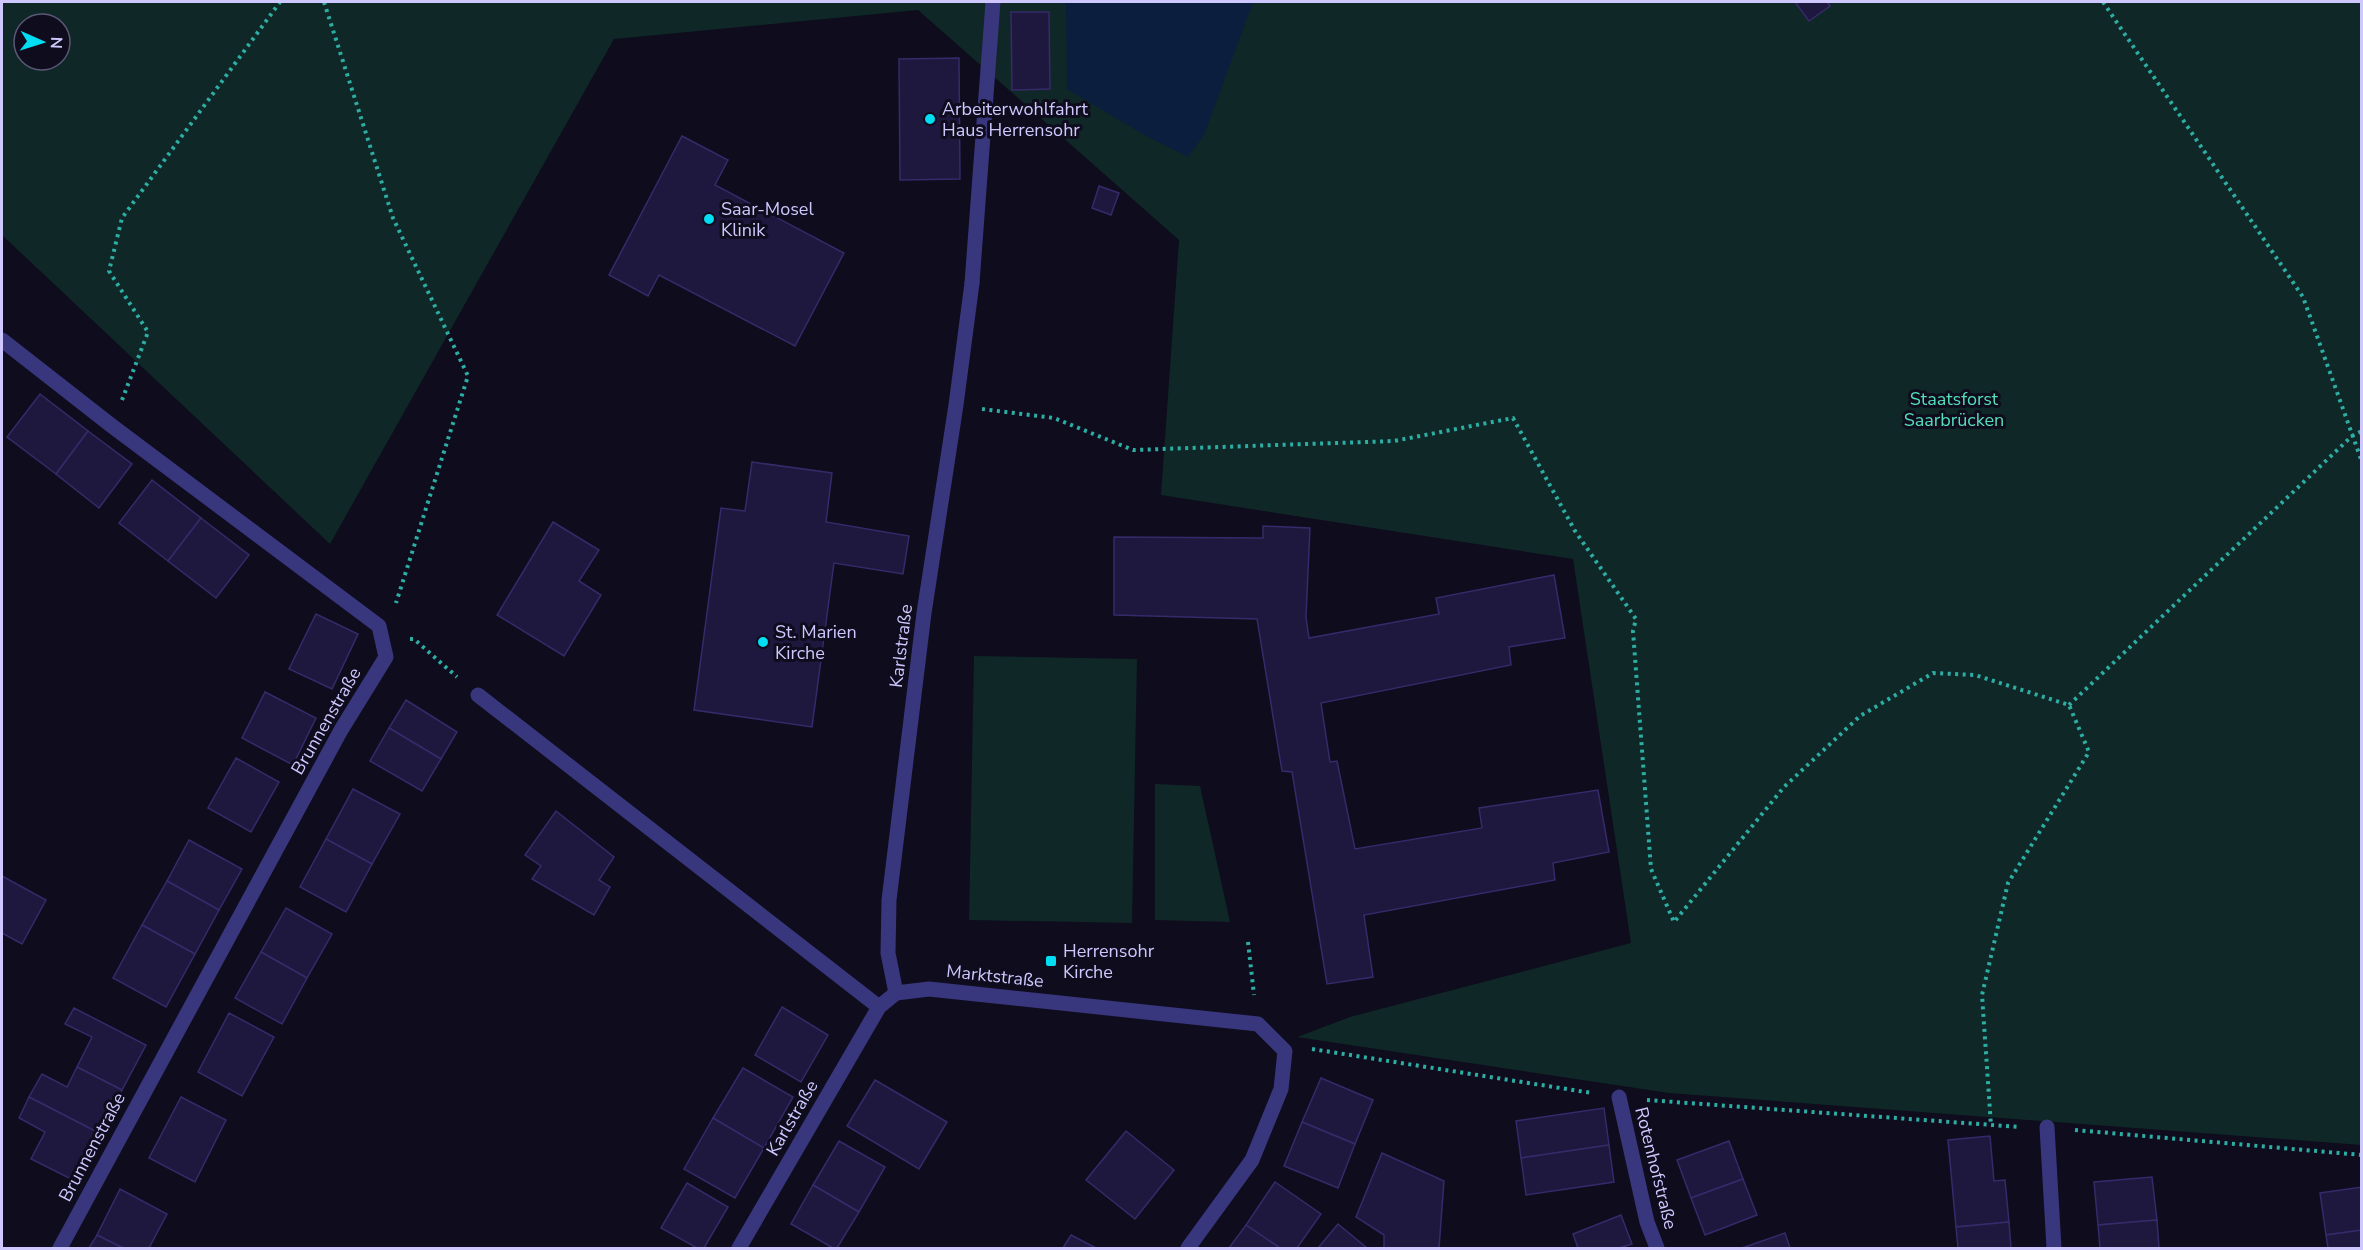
<svg xmlns="http://www.w3.org/2000/svg" width="2363" height="1250" font-family="'Nunito Sans',sans-serif">
  <style>
    .green { fill: #0f2726; fill-rule: evenodd }
    .water { fill: #0b1e3d }
    .building { fill: #1f183e; stroke: #362a6a; stroke-width: 1.5 }
    .lines { fill: none; stroke-linecap: round; stroke-linejoin: round }
    .path { stroke: #2daea5; stroke-width: 4; stroke-dasharray: 3 4.5; stroke-linecap: butt }
    .lane { stroke: #38367c; stroke-width: 15 }
    .street { stroke: #38367c; stroke-width: 15 }
    .poi-dot { fill: #01ddf2; stroke: #0e0c1d; stroke-width: 2 }
    .labels { text-anchor: middle; dominant-baseline: central; stroke-width: 6; stroke-linejoin: round; paint-order: stroke }
    .poi-label { font-size: 18px; fill: #cec8ff; stroke: #0e0c1d; text-anchor: start }
    .park-label { font-size: 18px; fill: #55deba; stroke: #0e0c1d }
    .street-label { font-size: 18px; fill: #cec8ff; stroke: #0e0c1d }
  </style>
  <rect width="100%" height="100%" fill="#0e0c1d"/>
  <!-- green -->
  <g class="green">
    <path d="M2 2H2361V1145L1669 1093 1297 1037 1350 1017 1631 943 1573 559 1161 495 1179 240 918 10 614 39 330 544 2 235ZM24 24H60V60H24Z"/>
    <polygon points="974,656 1137,659 1132,923 969,920"/>
    <polygon points="1155,784 1200,786 1230,922 1155,920"/>
  </g>
  <!-- water -->
  <polygon class="water" points="1066,2 1253,2 1204,135 1188,157 1146,136 1067,89"/>
  <!-- building -->
  <g class="building">
    <polygon points="1795,2 1827,2 1830,6 1809,21"/>
    <polygon points="1011,12 1049,12 1050,89 1012,90"/>
    <polygon points="959,58 960,179 900,180 899,59"/>
    <polygon points="682,136 728,160 715,185 844,253 795,346 659,275 648,296 609,275"/>
    <polygon points="1099,186 1119,193 1111,215 1092,208"/>
    <polygon points="40,394 88,431 56,474 7,437"/>
    <polygon points="88,431 132,464 99,508 56,474"/>
    <polygon points="752,462 832,473 826,522 909,536 903,574 834,563 812,727 694,710 721,508 745,511"/>
    <polygon points="152,480 201,518 168,561 119,523"/>
    <polygon points="201,518 249,555 216,598 168,561"/>
    <polygon points="553,522 599,550 579,581 601,595 564,656 497,615"/>
    <polygon points="1263,526 1310,528 1306,617 1309,638 1439,614 1436,598 1554,575 1565,638 1509,647 1511,665 1321,703 1330,762 1337,761 1355,849 1482,828 1479,808 1598,790 1609,852 1553,863 1555,880 1364,915 1373,977 1327,984 1292,772 1282,771 1257,619 1114,615 1114,537 1263,538"/>
    <polygon points="316,614 358,634 332,689 289,669"/>
    <polygon points="265,692 316,718 293,765 242,738"/>
    <polygon points="406,700 457,732 441,759 389,728"/>
    <polygon points="389,728 441,759 422,791 370,761"/>
    <polygon points="236,758 279,782 251,832 208,808"/>
    <polygon points="353,789 400,814 372,864 326,839"/>
    <polygon points="556,811 614,857 599,880 610,887 594,915 532,879 541,866 525,855"/>
    <polygon points="326,839 372,864 346,912 300,887"/>
    <polygon points="189,840 242,869 219,910 167,881"/>
    <polygon points="2,876 46,900 22,944 2,933"/>
    <polygon points="167,881 219,910 195,954 142,925"/>
    <polygon points="286,908 332,934 307,978 261,952"/>
    <polygon points="142,925 195,954 166,1007 113,978"/>
    <polygon points="261,952 307,978 282,1024 235,998"/>
    <polygon points="782,1007 828,1035 801,1082 755,1055"/>
    <polygon points="74,1008 146,1045 122,1090 77,1067 92,1037 65,1024"/>
    <polygon points="229,1013 274,1037 242,1096 198,1072"/>
    <polygon points="77,1067 122,1090 99,1133 29,1097 42,1074 67,1087"/>
    <polygon points="743,1068 793,1097 764,1148 713,1118"/>
    <polygon points="1321,1078 1373,1100 1355,1144 1302,1122"/>
    <polygon points="875,1080 947,1122 919,1169 847,1126"/>
    <polygon points="29,1097 99,1133 75,1181 31,1159 45,1132 19,1118"/>
    <polygon points="181,1097 226,1120 195,1182 149,1158"/>
    <polygon points="1604,1108 1609,1145 1521,1158 1516,1121"/>
    <polygon points="713,1118 764,1148 735,1198 684,1169"/>
    <polygon points="1302,1122 1355,1144 1338,1188 1284,1166"/>
    <polygon points="1126,1131 1174,1170 1135,1219 1086,1180"/>
    <polygon points="1990,1136 1994,1181 2005,1180 2009,1222 1956,1227 1948,1140"/>
    <polygon points="839,1141 885,1167 859,1212 813,1185"/>
    <polygon points="1729,1141 1743,1179 1691,1198 1677,1160"/>
    <polygon points="1609,1145 1614,1182 1526,1195 1521,1158"/>
    <polygon points="1382,1153 1444,1181 1439,1248 1384,1248 1384,1235 1356,1217"/>
    <polygon points="2152,1177 2157,1220 2098,1225 2094,1182"/>
    <polygon points="1743,1179 1757,1215 1705,1235 1691,1198"/>
    <polygon points="1275,1182 1321,1214 1297,1248 1280,1248 1246,1225"/>
    <polygon points="687,1183 728,1207 704,1248 697,1248 661,1228"/>
    <polygon points="813,1185 859,1212 837,1248 833,1248 791,1224"/>
    <polygon points="2362,1187 2362,1230 2326,1235 2320,1193"/>
    <polygon points="120,1189 167,1214 149,1248 123,1248 97,1235"/>
    <polygon points="1621,1215 1632,1244 1619,1248 1578,1248 1573,1234"/>
    <polygon points="2157,1220 2159,1248 2100,1248 2098,1225"/>
    <polygon points="2009,1222 2011,1248 1958,1248 1956,1227"/>
    <polygon points="1338,1224 1367,1248 1318,1248"/>
    <polygon points="1246,1225 1280,1248 1229,1248"/>
    <polygon points="2362,1230 2362,1248 2328,1248 2326,1235"/>
    <polygon points="1785,1233 1790,1248 1742,1248"/>
    <polygon points="97,1235 123,1248 89,1248"/>
    <polygon points="1071,1235 1096,1248 1063,1248"/>
  </g>
  <g class="lines">
    <!-- path -->
    <g class="path">
      <polyline points="324,2 393,218 468,376 396,603"/>
      <polyline points="2103,2 2303,297 2362,462"/>
      <polyline points="122,400 148,332 109,271 122,218 280,2"/>
      <polyline points="982,409 1054,418 1133,450 1394,441 1513,418 1575,531 1636,619 1633,631 1651,869 1674,922 1784,787 1860,716 1933,673 1975,675 2069,705 2089,752 2008,883 1982,995 1991,1126"/>
      <polyline points="410,639 414,639 457,677"/>
      <polyline points="2069,705 2352,436 2362,431"/>
      <polyline points="1248,942 1254,995"/>
      <polyline points="1312,1049 1592,1093"/>
      <polyline points="1647,1100 2020,1127"/>
      <polyline points="2075,1130 2362,1155"/>
    </g>
    <!-- lane -->
    <polyline class="lane" points="972,283 993,2"/>
    <!-- street -->
    <g class="street">
      <polyline points="2,340 112,426 379,626 386,657 341,730 60,1248"/>
      <polyline points="478,695 879,1007"/>
      <polyline points="896,993 888,953 889,900 924,613 956,405 972,283"/>
      <polyline points="896,993 929,989 1258,1024 1285,1051 1281,1089 1252,1160 1188,1248"/>
      <polyline points="1619,1097 1647,1222 1657,1248"/>
      <polyline points="2047,1127 2054,1248"/>
      <polyline points="739,1248 879,1007 896,993"/>
    </g>
  </g>
  <!-- markers -->
  <g class="poi-dot">
    <circle cx="930" cy="119" r="6"/>
    <circle cx="709" cy="219" r="6"/>
    <circle cx="763" cy="642" r="6"/>
    <rect x="1045" y="955" width="12" height="12" rx="3"/>
  </g>
  <g class="labels">
    <!-- poi labels -->
    <g class="poi-label">
      <text x="942" y="109">Arbeiterwohlfahrt<tspan x="942" dy="21">Haus Herrensohr</tspan></text>
      <text x="721" y="209">Saar-Mosel<tspan x="721" dy="21">Klinik</tspan></text>
      <text x="775" y="632">St. Marien<tspan x="775" dy="21">Kirche</tspan></text>
      <text x="1063" y="951">Herrensohr<tspan x="1063" dy="21">Kirche</tspan></text>
    </g>
    <!-- park labels -->
    <g class="park-label">
      <text x="1954" y="399">Staatsforst<tspan x="1954" dy="21">Saarbrücken</tspan></text>
    </g>
    <!-- street labels -->
    <g class="street-label">
      <text transform="translate(901 646) rotate(-83)">Karlstraße</text>
      <text transform="translate(326 721) rotate(-60)">Brunnenstraße</text>
      <text transform="translate(995 976) rotate(6)">Marktstraße</text>
      <text transform="translate(792 1118) rotate(-60)">Karlstraße</text>
      <text transform="translate(92 1147) rotate(-62)">Brunnenstraße</text>
      <text transform="translate(1656 1168) rotate(76)">Rotenhofstraße</text>
    </g>
  </g>
  <!-- border -->
  <rect width="2363" height="1250" fill="none" stroke="#cec8ff" stroke-width="6"/>
  <!-- north arrow -->
  <g transform="translate(42 42) rotate(93)"><circle r="28" fill="#0e0c1d" stroke="#5b5777" stroke-width="1.5"/>
  <path d="M0-4.5L10 22L0 15L-10 22Z" fill="#01ddf2"/>
  <text y="-9" font-size="16" font-weight="bold" text-anchor="middle" fill="#cec8ff">N</text>
  </g>
</svg>
